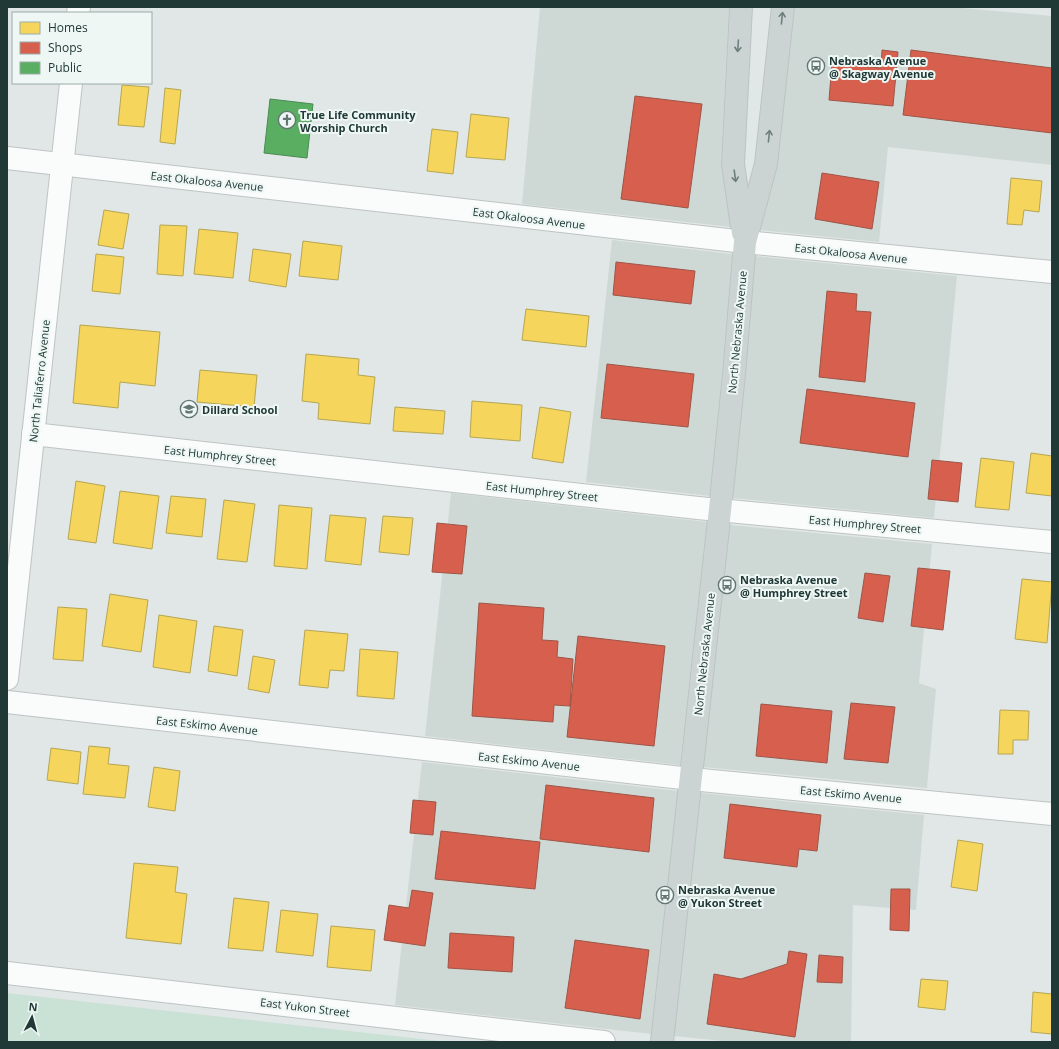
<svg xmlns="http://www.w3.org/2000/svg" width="1059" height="1049" font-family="'Open Sans',sans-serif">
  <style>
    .built { fill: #ced9d6 }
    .green { fill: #cae1d5 }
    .homes { fill: #f6d55c; stroke: #b6a651 }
    .shops { fill: #d6604d; stroke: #9f5446 }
    .public { fill: #5aae61; stroke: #498b54 }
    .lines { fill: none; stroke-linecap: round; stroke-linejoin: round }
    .minor-casing { stroke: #bec4c3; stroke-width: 24 }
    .major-casing { stroke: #bbc3c3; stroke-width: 24 }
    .minor { stroke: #fafbfb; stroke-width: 22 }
    .major { stroke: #ccd4d3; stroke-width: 22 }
    .oneway { stroke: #6d7f7d }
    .labels { text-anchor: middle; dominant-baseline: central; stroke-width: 4; stroke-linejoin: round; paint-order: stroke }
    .poi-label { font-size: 11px; font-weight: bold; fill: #203937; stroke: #eef7f4; text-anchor: start }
    .street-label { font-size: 11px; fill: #203937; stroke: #eef7f4 }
  </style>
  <rect width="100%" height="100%" fill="#e1e7e6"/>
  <!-- built -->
  <g class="built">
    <polygon points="540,7 729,7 721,164 731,227 522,204"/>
    <polygon points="795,7 951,7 1052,16 1052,165 888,147 879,242 760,230 777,166"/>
    <polygon points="612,240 732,254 722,373 710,496 586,482"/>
    <polygon points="755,256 957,276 934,518 733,498 745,375"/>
    <polygon points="451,493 707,522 680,765 425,736"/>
    <polygon points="730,525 932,544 919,683 936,689 927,788 703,767"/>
    <polygon points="422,762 678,791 651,1034 395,1005"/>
    <polygon points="701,793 924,815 916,910 853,905 851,1042 733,1042 674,1036"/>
  </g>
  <!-- green -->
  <polygon class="green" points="7,993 449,1042 7,1042"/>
  <!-- homes -->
  <g class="homes">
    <polygon points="122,85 149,87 144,127 118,125"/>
    <polygon points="165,88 181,90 175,144 160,142"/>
    <polygon points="471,114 509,118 505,160 466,157"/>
    <polygon points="432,129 458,132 453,174 427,171"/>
    <polygon points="1011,178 1042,181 1039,212 1024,210 1022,225 1007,224"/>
    <polygon points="104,210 129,214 123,249 98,245"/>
    <polygon points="160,225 187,226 183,276 157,274"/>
    <polygon points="199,229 238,233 233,278 194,274"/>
    <polygon points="303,241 342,246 338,280 299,276"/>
    <polygon points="253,249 291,254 286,287 249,281"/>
    <polygon points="96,254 124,257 120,294 92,291"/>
    <polygon points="526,309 589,316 586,347 522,340"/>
    <polygon points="80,325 160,332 155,386 120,382 118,408 73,403"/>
    <polygon points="306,354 359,359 358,375 375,377 370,424 318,419 319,403 302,401"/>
    <polygon points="200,370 257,375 254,407 197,402"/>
    <polygon points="472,401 522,405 520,441 470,437"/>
    <polygon points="395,407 445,411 443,434 393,431"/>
    <polygon points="540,407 571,412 563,463 532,458"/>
    <polygon points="1031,453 1052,456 1052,496 1026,493"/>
    <polygon points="981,458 1014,462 1009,510 975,507"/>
    <polygon points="76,481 105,486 96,543 68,539"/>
    <polygon points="120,491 159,496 152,549 113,543"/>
    <polygon points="171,496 206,499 202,537 166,533"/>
    <polygon points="224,500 255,504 247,562 217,559"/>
    <polygon points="279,505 312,508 307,569 274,566"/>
    <polygon points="330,515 366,518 361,565 325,561"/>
    <polygon points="383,516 413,518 409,555 379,552"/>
    <polygon points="1022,579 1052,582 1047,643 1015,639"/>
    <polygon points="110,594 148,600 141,652 102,646"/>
    <polygon points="58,607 87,609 83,661 53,659"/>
    <polygon points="159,615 197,621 190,673 153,667"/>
    <polygon points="214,626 243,630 237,676 208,671"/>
    <polygon points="305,630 348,634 344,671 330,670 328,688 299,685"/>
    <polygon points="360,649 398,652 394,699 357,696"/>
    <polygon points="253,656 275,660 269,693 248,689"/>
    <polygon points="1000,710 1029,711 1028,740 1013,740 1013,754 998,754"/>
    <polygon points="89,746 110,748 108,764 129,766 125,798 83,794"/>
    <polygon points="51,748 81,752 78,784 47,780"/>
    <polygon points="154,767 180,771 175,811 148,807"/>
    <polygon points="958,840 983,844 977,891 951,887"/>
    <polygon points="134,863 178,867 175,892 187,894 181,944 126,938"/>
    <polygon points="234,898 269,902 263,951 228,948"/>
    <polygon points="281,910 318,914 313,956 276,952"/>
    <polygon points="331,926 375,930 371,971 327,967"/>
    <polygon points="921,979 948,981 945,1010 918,1007"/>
    <polygon points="1033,992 1052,994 1052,1034 1031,1032"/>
  </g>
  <!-- shops -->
  <g class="shops">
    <polygon points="882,50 898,52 893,106 829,100 832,63 881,68"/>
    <polygon points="911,50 1052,68 1052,133 903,115"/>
    <polygon points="635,96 702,104 688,208 621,199"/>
    <polygon points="822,173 879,182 872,229 815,219"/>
    <polygon points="616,262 695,271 691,304 613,295"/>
    <polygon points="827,291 857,294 856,311 871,312 865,382 819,377"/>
    <polygon points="607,364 694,374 688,427 601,418"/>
    <polygon points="807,389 915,403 908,457 800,443"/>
    <polygon points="932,460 962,463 958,502 928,499"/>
    <polygon points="437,523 467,526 462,574 432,572"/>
    <polygon points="918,568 950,571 943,630 911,626"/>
    <polygon points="865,573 890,576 883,622 858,618"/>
    <polygon points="479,603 544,608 542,640 558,641 557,657 573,659 570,706 554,705 553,722 472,716"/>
    <polygon points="578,636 665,646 654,746 567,737"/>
    <polygon points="851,703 895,707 888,763 844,759"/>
    <polygon points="761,704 832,711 827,763 756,756"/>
    <polygon points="546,785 654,798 649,852 540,839"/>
    <polygon points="413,800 436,802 433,835 410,833"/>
    <polygon points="730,804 821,815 817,851 799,849 797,867 724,858"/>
    <polygon points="441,831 540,842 535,889 435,879"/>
    <polygon points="891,889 910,889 909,931 890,930"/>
    <polygon points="412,890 433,893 425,946 384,940 389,905 409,908"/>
    <polygon points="450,933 514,937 512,972 448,968"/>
    <polygon points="575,940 649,950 640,1019 565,1008"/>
    <polygon points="789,951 807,954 795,1037 707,1024 714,974 741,979 787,964"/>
    <polygon points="819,955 843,957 842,983 817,982"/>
  </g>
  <!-- public -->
  <polygon class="public" points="270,99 313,104 307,158 264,153"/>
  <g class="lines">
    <defs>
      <g id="minor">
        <polyline points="78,13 79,7"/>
        <polyline points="7,158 745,242 1052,272"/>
        <polyline points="33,434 698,508 1052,542"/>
        <polyline points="7,679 71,83"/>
        <polyline points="7,702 691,779 1052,814"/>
        <polyline points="7,973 604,1042"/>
      </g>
      <g id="major">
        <polyline points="741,7 733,164 743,233"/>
        <polyline points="662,1042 720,510 734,374 745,242 766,164 783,7"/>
      </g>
    </defs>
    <!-- minor casing -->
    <use href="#minor" class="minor-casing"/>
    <!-- major casing -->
    <use href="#major" class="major-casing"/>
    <!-- minor -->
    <use href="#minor" class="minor"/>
    <!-- major -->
    <use href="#major" class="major"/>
  </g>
  <!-- one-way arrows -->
  <defs><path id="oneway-shaft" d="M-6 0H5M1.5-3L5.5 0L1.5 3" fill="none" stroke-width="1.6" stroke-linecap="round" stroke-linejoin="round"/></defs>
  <g class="oneway">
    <use href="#oneway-shaft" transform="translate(782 18) rotate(-84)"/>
    <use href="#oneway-shaft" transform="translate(738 46) rotate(94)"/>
    <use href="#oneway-shaft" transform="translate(769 136) rotate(-84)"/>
    <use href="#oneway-shaft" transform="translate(735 176) rotate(82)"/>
  </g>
  <!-- icons -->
  <defs>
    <symbol id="bus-ring" viewBox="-11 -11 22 22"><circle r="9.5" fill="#eef7f4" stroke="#647674" stroke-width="1.5"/><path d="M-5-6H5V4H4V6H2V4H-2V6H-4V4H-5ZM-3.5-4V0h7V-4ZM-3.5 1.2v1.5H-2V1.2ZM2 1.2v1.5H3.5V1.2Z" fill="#647674"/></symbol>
    <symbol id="church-ring" viewBox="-11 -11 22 22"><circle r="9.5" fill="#eef7f4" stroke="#647674" stroke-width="1.5"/><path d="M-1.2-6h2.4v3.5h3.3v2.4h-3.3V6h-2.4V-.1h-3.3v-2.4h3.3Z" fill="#647674"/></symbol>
    <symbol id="school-ring" viewBox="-11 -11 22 22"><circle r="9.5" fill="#eef7f4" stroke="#647674" stroke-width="1.5"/><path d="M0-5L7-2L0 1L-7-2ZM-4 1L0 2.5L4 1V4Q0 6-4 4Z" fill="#647674"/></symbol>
  </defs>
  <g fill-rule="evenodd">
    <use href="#bus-ring" x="806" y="56" width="20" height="20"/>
    <use href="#church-ring" x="277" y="110" width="20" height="20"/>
    <use href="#school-ring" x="179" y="399" width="20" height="20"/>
    <use href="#bus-ring" x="717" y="575" width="20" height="20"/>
    <use href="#bus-ring" x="655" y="885" width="20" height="20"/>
  </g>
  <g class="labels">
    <!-- poi labels -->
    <g class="poi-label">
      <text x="829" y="60">Nebraska Avenue<tspan x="829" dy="13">@ Skagway Avenue</tspan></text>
      <text x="300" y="114">True Life Community<tspan x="300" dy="13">Worship Church</tspan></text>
      <text x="202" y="409">Dillard School</text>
      <text x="740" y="579">Nebraska Avenue<tspan x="740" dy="13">@ Humphrey Street</tspan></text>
      <text x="678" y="889">Nebraska Avenue<tspan x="678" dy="13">@ Yukon Street</tspan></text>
    </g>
    <!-- street labels -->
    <g class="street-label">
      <text transform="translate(207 181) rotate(6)">East Okaloosa Avenue</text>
      <text transform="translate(529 218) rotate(7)">East Okaloosa Avenue</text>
      <text transform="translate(851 253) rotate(6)">East Okaloosa Avenue</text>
      <text transform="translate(737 332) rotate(-85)">North Nebraska Avenue</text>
      <text transform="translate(39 381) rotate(-84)">North Taliaferro Avenue</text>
      <text transform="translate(220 455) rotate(6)">East Humphrey Street</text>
      <text transform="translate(542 491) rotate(6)">East Humphrey Street</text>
      <text transform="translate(865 524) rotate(5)">East Humphrey Street</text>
      <text transform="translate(704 654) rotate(-84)">North Nebraska Avenue</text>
      <text transform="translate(207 725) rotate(6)">East Eskimo Avenue</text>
      <text transform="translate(529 761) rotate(6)">East Eskimo Avenue</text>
      <text transform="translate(851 794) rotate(5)">East Eskimo Avenue</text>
      <text transform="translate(305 1007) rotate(7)">East Yukon Street</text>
    </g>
  </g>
  <!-- border -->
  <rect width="1059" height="1049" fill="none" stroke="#203937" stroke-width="16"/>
  <!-- legend -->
  <rect x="12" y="12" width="140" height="72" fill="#eef7f4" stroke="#9caba8"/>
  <rect x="20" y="22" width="20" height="12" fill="#f6d55c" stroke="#9caba8"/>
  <text x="48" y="32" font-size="12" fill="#203937">Homes</text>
  <rect x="20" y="42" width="20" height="12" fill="#d6604d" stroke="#9caba8"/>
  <text x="48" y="52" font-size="12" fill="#203937">Shops</text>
  <rect x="20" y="62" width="20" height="12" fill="#5aae61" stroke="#9caba8"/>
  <text x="48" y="72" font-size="12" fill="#203937">Public</text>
  <!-- north arrow -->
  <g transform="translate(32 1017) rotate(6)" stroke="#eef7f4" stroke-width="3" paint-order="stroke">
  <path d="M0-3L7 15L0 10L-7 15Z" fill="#203937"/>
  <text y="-6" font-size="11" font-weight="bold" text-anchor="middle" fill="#203937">N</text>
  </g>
</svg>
